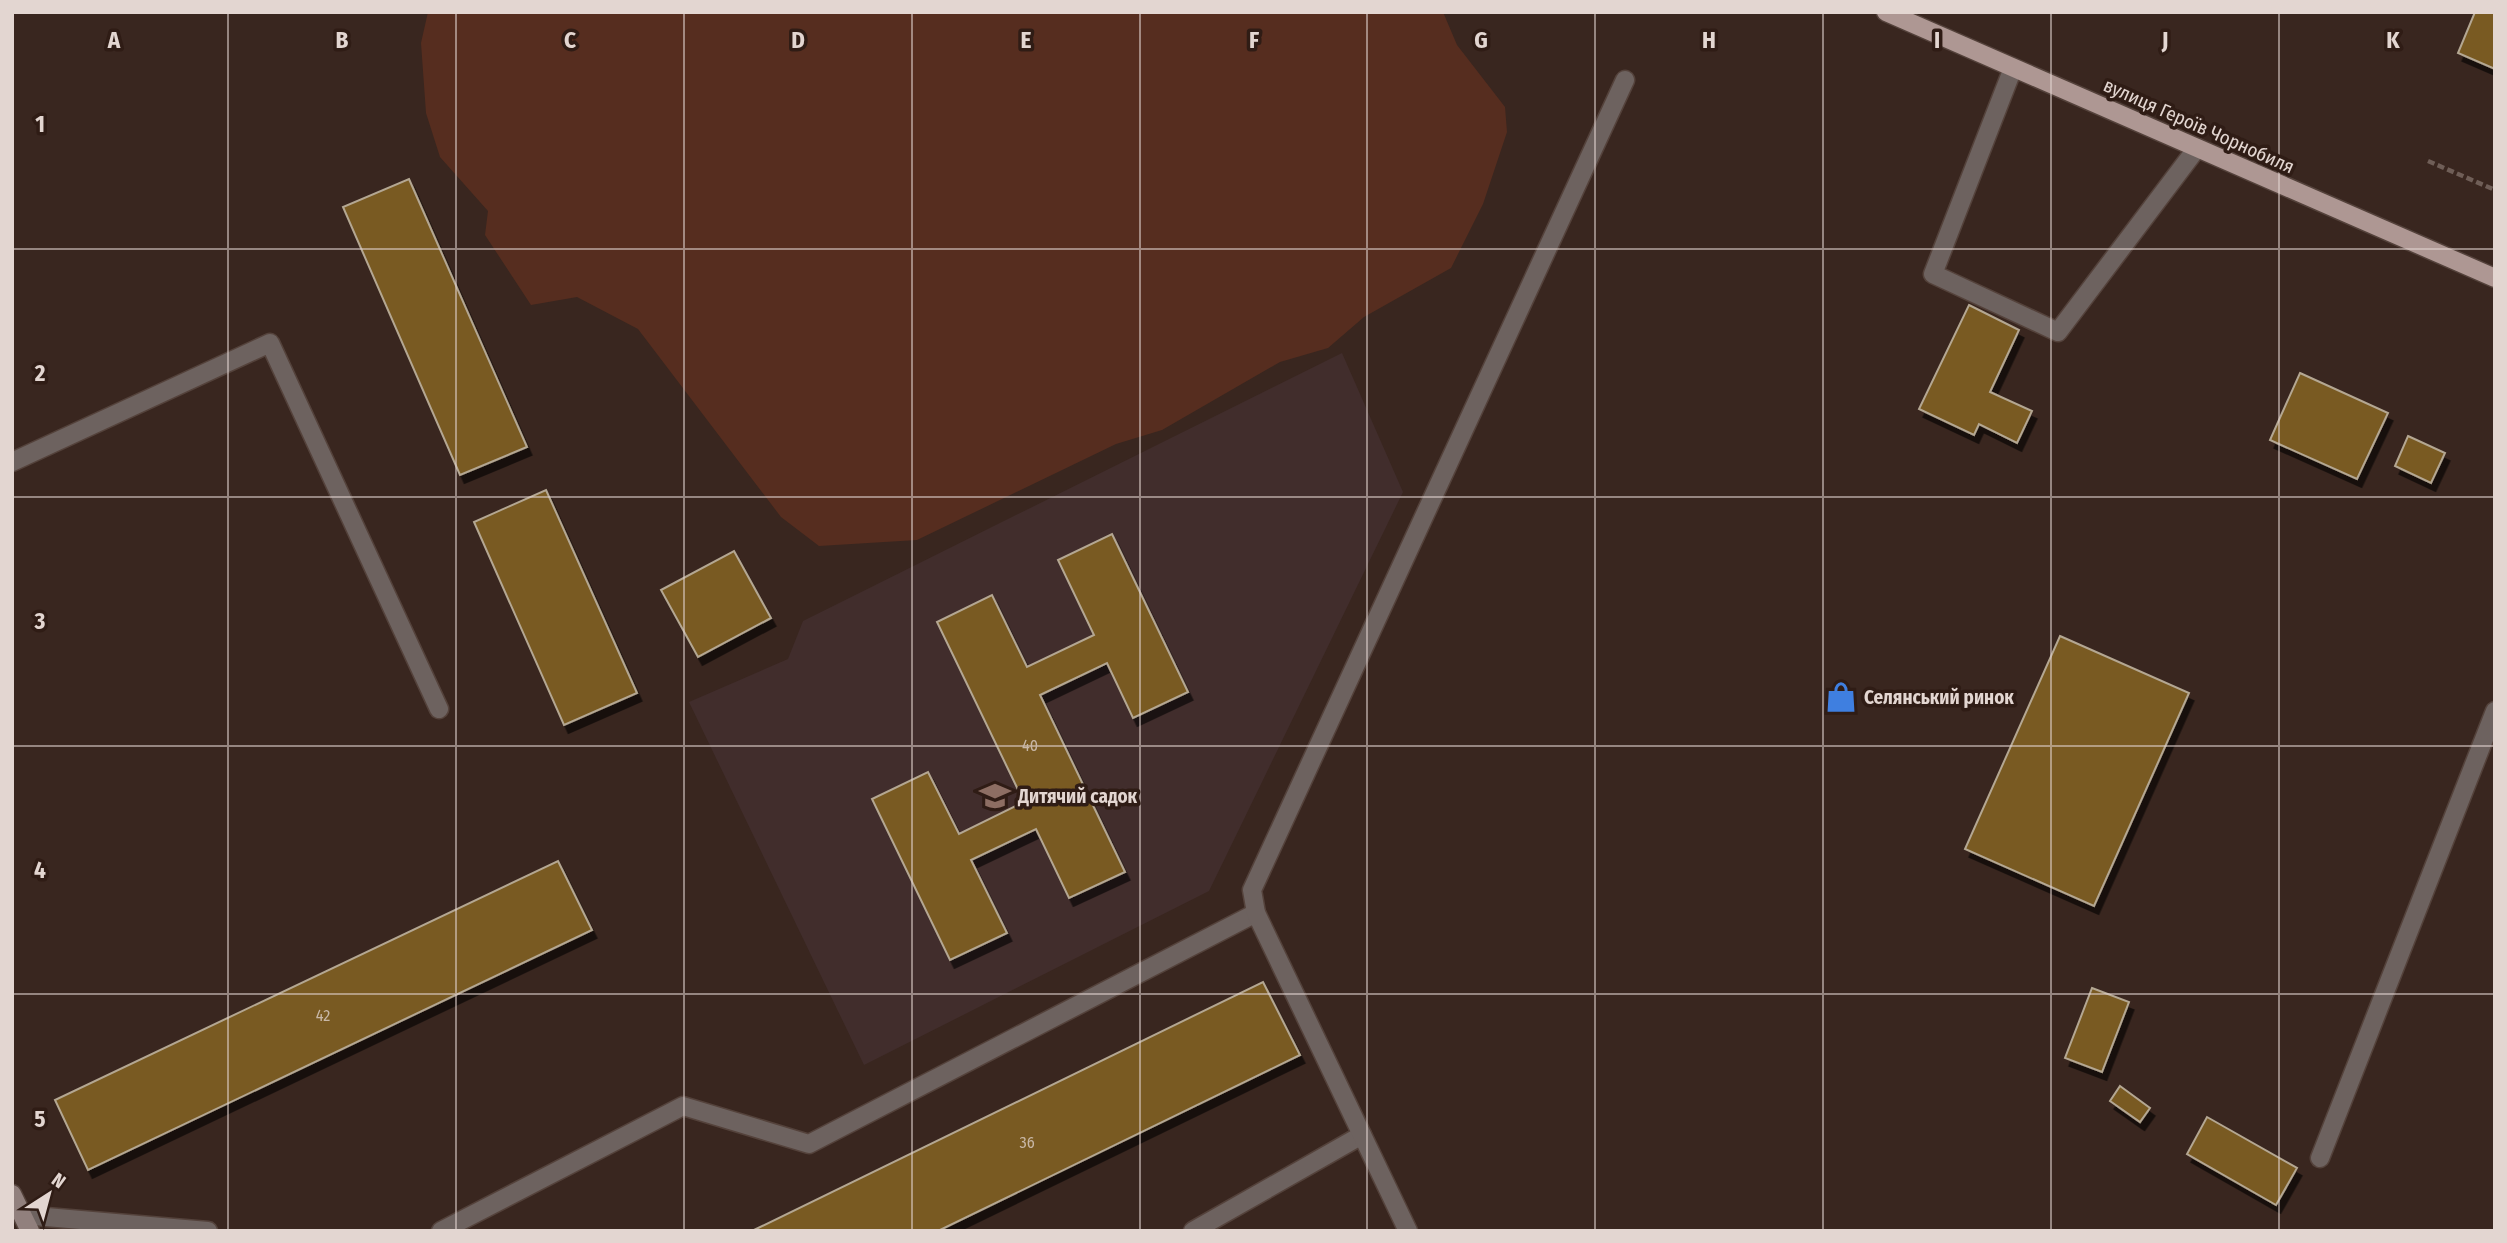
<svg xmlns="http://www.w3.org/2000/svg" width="2507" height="1243" font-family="'Fira Sans Condensed',sans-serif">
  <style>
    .education { fill: #412d2c }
    .green { fill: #562d1f }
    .building { fill: #795a23; stroke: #b4a792; stroke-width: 2; filter: url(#shadow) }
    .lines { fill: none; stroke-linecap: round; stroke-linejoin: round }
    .lane-casing { stroke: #54423b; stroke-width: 21 }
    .secondary-casing { stroke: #54423b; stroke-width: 21 }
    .primary-casing { stroke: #54423b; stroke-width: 21 }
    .path { stroke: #6f5e57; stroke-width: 4.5; stroke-dasharray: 7 3.5; stroke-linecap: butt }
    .lane { stroke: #6d625f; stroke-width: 18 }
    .secondary { stroke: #91807d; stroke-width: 18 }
    .primary { stroke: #ae9793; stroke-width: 18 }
    .grid { fill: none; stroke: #e3d6d1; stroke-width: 2; stroke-opacity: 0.55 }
    .labels { text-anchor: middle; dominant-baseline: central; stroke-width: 7; stroke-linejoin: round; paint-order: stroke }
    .number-label { font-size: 16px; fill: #c8b7a6 }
    .street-label { font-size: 19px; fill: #e3d6d1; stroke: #2f1c15 }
    .poi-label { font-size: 19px; font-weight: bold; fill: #e3d6d1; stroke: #2f1c15; text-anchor: start }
    .grid-label { font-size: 23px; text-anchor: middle; font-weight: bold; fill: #e3d6d1; stroke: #2f1c15; stroke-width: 7; stroke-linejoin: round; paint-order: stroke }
  </style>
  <defs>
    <filter id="shadow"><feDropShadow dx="4.5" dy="8" stdDeviation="0" flood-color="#0009"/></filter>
  </defs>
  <rect width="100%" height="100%" fill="#39261f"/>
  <!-- education -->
  <polygon class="education" points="1342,353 1403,492 1209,891 864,1065 689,702 788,659 803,621"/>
  <!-- green -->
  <polygon class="green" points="428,12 1443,12 1457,45 1505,107 1507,132 1483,204 1451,268 1364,317 1328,348 1280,362 1162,430 1116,444 917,540 819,546 781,517 638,329 577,297 531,305 485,235 488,211 440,157 426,113 421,43"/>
  <!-- building -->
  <g class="building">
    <polygon points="2475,12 2495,12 2495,69 2458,53"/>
    <polygon points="409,179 527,447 460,475 343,207"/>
    <polygon points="1969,305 2019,330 1990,392 2032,411 2017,443 1979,424 1974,435 1919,409"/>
    <polygon points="2300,373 2388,413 2357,479 2270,440"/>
    <polygon points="2408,436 2445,453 2431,483 2395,466"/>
    <polygon points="546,490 637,693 564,725 474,522"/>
    <polygon points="1112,534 1188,692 1133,718 1107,663 1040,695 1125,872 1069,898 1036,829 971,860 1007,933 950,960 872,799 928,772 959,834 1024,802 937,622 992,595 1027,667 1094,635 1058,560"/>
    <polygon points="734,551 771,618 698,657 661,590"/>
    <polygon points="2060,636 2189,693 2094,906 1965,849"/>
    <polygon points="558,861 592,930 88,1170 55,1100"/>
    <polygon points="1263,982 1300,1055 938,1231 754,1230"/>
    <polygon points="2092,988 2129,1002 2102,1072 2065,1058"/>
    <polygon points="2120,1086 2150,1108 2140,1122 2110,1101"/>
    <polygon points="2207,1117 2297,1168 2276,1205 2187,1154"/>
  </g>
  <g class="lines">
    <defs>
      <g id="lane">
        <polyline points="2013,68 1933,274 2058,332 2197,148"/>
        <polyline points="12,462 270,343 439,709"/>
        <polyline points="2320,1158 2495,711"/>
        <polyline points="23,1215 208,1231"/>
        <polyline points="441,1231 683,1106 809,1144 1256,913"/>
        <polyline points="1193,1231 1362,1135"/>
        <polyline points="1408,1231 1256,913 1252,890 1625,80"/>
      </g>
      <polyline id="secondary" points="12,1194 30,1231"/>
      <polyline id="primary" points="1886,12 2495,278"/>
    </defs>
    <!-- lane casing -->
    <use href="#lane" class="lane-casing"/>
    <!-- secondary casing -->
    <use href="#secondary" class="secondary-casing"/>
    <!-- primary casing -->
    <use href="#primary" class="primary-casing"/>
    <!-- path -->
    <polyline class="path" points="2428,161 2495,190"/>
    <!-- lane -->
    <use href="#lane" class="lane"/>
    <!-- secondary -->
    <use href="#secondary" class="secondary"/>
    <!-- primary -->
    <use href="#primary" class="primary"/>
  </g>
  <!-- grid -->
  <path class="grid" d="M228 12V1231M456 12V1231M684 12V1231M912 12V1231M1140 12V1231M1367 12V1231M1595 12V1231M1823 12V1231M2051 12V1231M2279 12V1231M12 249H2495M12 497H2495M12 746H2495M12 994H2495"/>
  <!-- icons -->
  <defs>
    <symbol id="shop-bare" viewBox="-9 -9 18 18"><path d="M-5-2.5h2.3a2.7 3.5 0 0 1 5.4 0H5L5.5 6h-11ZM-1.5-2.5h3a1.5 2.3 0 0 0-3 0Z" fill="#3f7fe0" stroke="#2f1c15" stroke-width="2.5" paint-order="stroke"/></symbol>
    <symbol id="school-bare" viewBox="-9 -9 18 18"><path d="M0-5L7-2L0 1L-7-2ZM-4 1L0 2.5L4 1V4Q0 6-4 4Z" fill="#8d6e63" stroke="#2f1c15" stroke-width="2.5" paint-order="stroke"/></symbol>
  </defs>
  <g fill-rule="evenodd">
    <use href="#shop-bare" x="1819" y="675" width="44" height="44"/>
    <use href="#school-bare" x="973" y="774" width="44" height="44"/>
  </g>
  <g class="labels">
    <!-- number labels -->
    <g class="number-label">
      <text x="1030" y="745">40</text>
      <text x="323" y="1015">42</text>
      <text x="1027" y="1142">36</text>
    </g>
    <!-- street labels -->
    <g class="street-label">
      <text transform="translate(2199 126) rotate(24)">вулиця Героїв Чорнобиля</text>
    </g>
    <!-- poi labels -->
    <g class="poi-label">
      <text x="1864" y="697">Селянський ринок</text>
      <text x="1018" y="796">Дитячий садок</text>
    </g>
  </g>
  <g class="grid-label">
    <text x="114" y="48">A</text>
    <text x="342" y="48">B</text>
    <text x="570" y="48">C</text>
    <text x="798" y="48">D</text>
    <text x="1026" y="48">E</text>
    <text x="1254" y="48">F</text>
    <text x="1481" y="48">G</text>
    <text x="1709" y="48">H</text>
    <text x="1937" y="48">I</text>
    <text x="2165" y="48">J</text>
    <text x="2393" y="48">K</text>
    <text x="40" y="132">1</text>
    <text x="40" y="381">2</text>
    <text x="40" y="629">3</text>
    <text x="40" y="878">4</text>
    <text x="40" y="1127">5</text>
  </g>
  <!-- border -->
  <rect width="2507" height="1243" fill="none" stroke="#e3d6d1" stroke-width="28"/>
  <!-- north arrow -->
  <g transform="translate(49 1194) rotate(36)" stroke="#2f1c15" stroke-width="5" paint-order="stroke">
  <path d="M0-5L12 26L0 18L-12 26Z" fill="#e3d6d1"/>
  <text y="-10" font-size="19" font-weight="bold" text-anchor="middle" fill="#e3d6d1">N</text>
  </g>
</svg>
